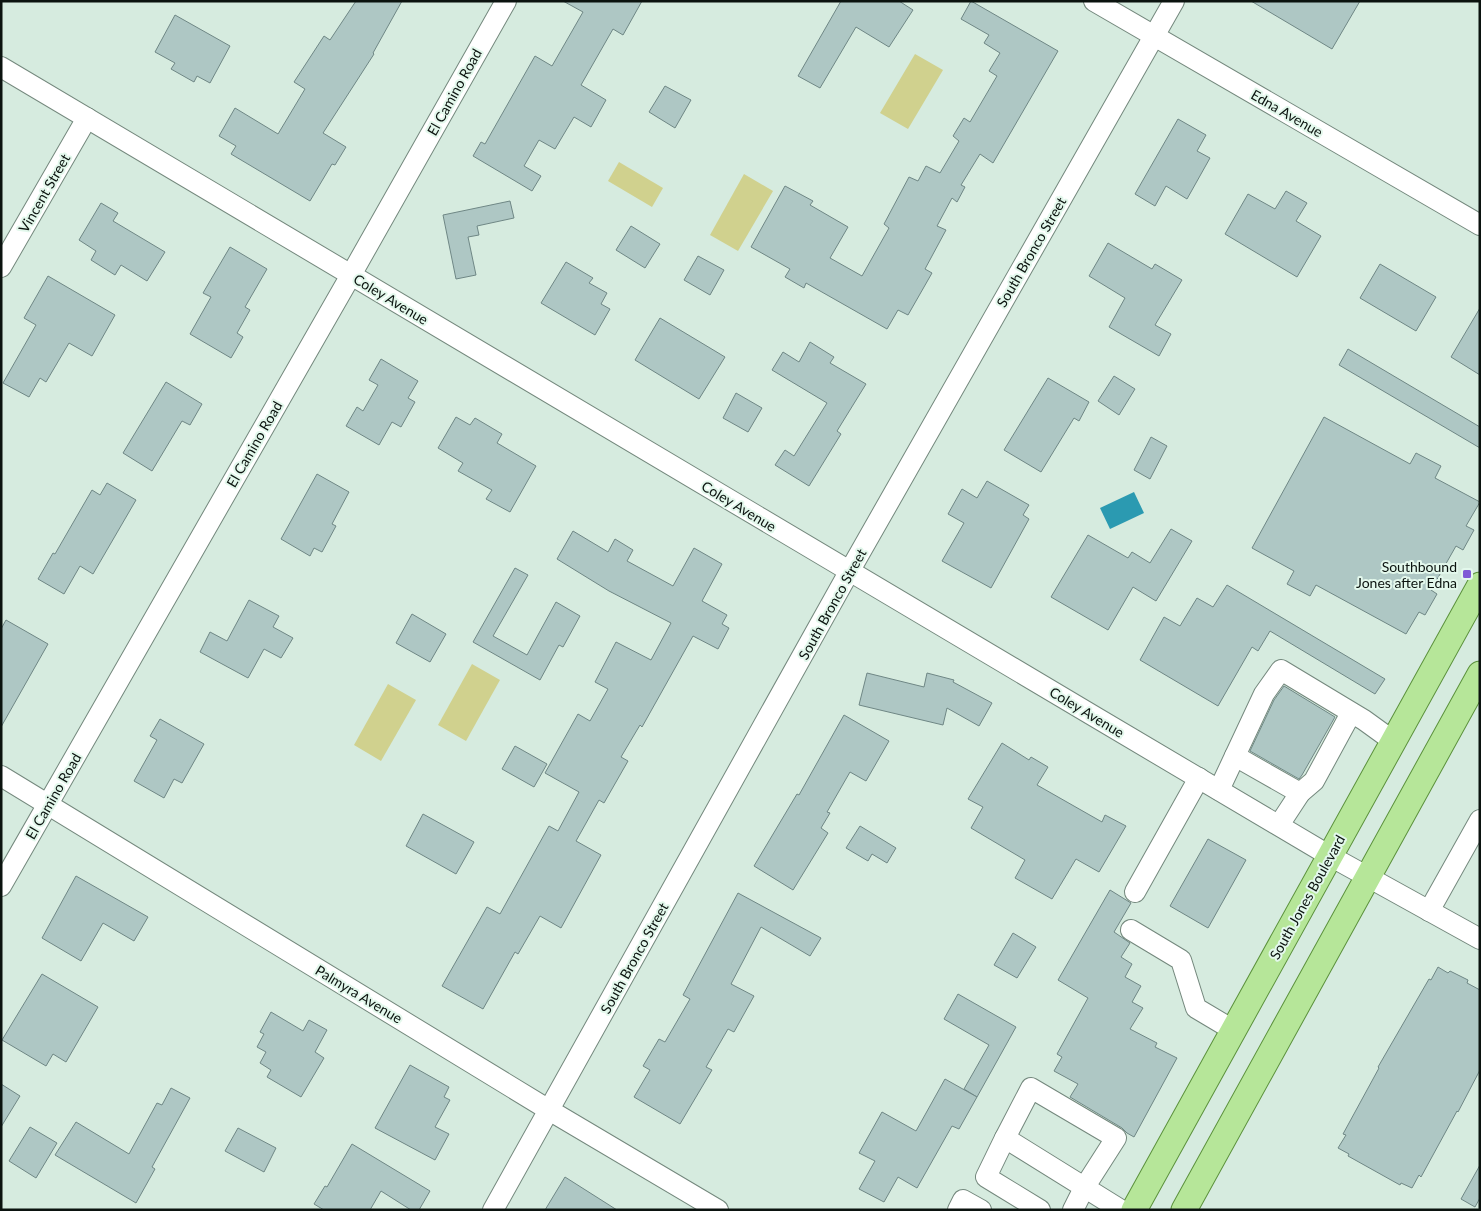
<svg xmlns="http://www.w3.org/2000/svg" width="1481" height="1211" font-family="Lato,sans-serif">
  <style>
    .green { fill: #d0d18e }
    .water { fill: #2b9ab1 }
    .building { fill: #aec7c4; stroke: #6f8785 }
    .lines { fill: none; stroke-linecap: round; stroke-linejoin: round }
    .minor-casing { stroke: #74887d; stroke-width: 22 }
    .major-casing { stroke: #5b913c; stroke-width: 27 }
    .minor { stroke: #fff; stroke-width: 20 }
    .major { stroke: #b6e699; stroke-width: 25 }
    .poi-dot { fill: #805bd6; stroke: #e3f8ec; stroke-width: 2 }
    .labels { text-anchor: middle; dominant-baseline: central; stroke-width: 4; stroke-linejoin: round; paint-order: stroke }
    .street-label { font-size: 14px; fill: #0b130f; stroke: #e3f8ec }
    .poi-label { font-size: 14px; fill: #0b130f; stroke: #e3f8ec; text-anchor: end }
  </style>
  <rect width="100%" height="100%" fill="#d6ebdf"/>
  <!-- green -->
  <g class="green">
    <polygon points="915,54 943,70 908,129 880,113"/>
    <polygon points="619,162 663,188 652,207 608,181"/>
    <polygon points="744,174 773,191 738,251 710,235"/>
    <polygon points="472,664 500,680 466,741 438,725"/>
    <polygon points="388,684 416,700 381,761 354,745"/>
  </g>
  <!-- water -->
  <polygon class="water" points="1134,492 1144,513 1110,529 1100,508"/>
  <!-- building -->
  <g class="building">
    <polygon points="356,1 402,1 373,53 374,54 323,133 346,147 335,165 332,164 310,201 231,154 236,146 219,136 235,108 278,134 305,89 294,82 324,36 330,40"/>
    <polygon points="563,1 642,1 623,35 613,29 581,85 606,100 591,127 574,117 555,149 539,140 524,166 541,176 532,191 473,156 481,142 485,144 535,56 552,66 583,12"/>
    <polygon points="841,1 899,1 913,10 889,47 856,27 820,88 798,76"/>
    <polygon points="971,1 1058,51 993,163 980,154 961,185 965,187 957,202 952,198 937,226 946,230 925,269 932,273 908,315 898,310 887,329 806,283 804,288 785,277 790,269 751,247 785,186 813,201 810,205 848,227 830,258 862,276 889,228 884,224 909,177 918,181 926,166 940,173 959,141 953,136 964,118 970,122 997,76 989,71 1000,53 984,43 989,35 961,19"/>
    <polygon points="1251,1 1360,1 1332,49"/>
    <polygon points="175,15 230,46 210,83 197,76 194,82 171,69 175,63 155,52"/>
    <polygon points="665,86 691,100 675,128 649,112"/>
    <polygon points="1178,119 1206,135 1197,151 1210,158 1187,199 1166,186 1155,206 1135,194"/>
    <polygon points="1286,191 1307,203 1296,221 1321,236 1297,277 1225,234 1248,194 1275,209"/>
    <polygon points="510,201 514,218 477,226 479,235 468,237 476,275 456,279 443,215"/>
    <polygon points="101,203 118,213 113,221 165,252 147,281 121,265 115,275 91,260 96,251 79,240"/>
    <polygon points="631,226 660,244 645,268 616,250"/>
    <polygon points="1108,243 1152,269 1155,264 1182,280 1155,325 1171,334 1159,356 1109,327 1125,298 1089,276"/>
    <polygon points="230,247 267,269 245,307 250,310 237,333 243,337 231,358 190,334 211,297 203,293"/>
    <polygon points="698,256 724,270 710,295 684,280"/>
    <polygon points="566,262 593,278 589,283 607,293 601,304 610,309 595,335 541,303"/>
    <polygon points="1380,264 1436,297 1416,331 1360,298"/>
    <polygon points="48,276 115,315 92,356 69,343 46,382 40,378 29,397 3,383 36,325 24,318"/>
    <polygon points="1480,308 1480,375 1451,357"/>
    <polygon points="660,318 725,357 699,399 635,360"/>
    <polygon points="810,342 834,357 830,363 866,384 837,431 841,434 809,486 775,465 785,450 794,456 827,403 772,370 783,352 799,362"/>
    <polygon points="1348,349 1480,427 1480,448 1339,365"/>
    <polygon points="381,359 418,381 408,398 415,402 401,427 392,422 379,445 346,426 357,407 363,411 378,385 369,380"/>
    <polygon points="1114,376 1135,389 1119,415 1098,401"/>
    <polygon points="1048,378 1089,402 1079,421 1074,418 1041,472 1004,450"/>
    <polygon points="166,382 202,404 190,425 182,421 152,471 123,453"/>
    <polygon points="736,393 762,408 748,432 723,418"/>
    <polygon points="456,417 470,425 475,418 502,434 497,443 536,466 510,512 486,499 492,490 458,471 463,463 438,448"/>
    <polygon points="1324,417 1410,464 1416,453 1441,466 1435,478 1480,502 1466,526 1474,530 1463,550 1456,546 1431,590 1437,594 1425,615 1419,612 1406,634 1316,585 1310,596 1287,584 1294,571 1252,548"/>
    <polygon points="1151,437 1167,446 1150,479 1134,470"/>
    <polygon points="317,474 349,492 332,524 336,526 322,552 314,548 310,556 281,539"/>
    <polygon points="987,481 1029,505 1023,515 1029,519 991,588 942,561 964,523 948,514 962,489 977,498"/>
    <polygon points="107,483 136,500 93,574 80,566 64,594 38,579 53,553 55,554 92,490 100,495"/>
    <polygon points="1171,529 1192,541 1156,601 1133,587 1108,630 1051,597 1088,535 1128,558 1132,552 1150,563"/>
    <polygon points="573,531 608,552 615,539 633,550 627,561 673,586 694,548 722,564 702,601 727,615 722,624 729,628 718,649 693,636 642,727 640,725 621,757 628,761 604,803 599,800 576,841 601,855 561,928 540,916 518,954 515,952 483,1009 442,986 487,907 500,914 549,826 558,831 579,792 545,773 578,714 590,721 608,689 595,682 616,642 651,660 671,623 609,591 557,559"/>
    <polygon points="515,568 528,575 493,636 527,655 556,602 580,616 563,647 559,645 540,680 473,642"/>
    <polygon points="1227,585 1385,679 1375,694 1270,631 1258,651 1252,647 1218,706 1140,660 1164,617 1180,626 1197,598 1213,607"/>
    <polygon points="249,600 279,616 273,627 293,638 281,658 264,649 248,678 200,652 210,632 227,641"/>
    <polygon points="412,614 446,634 430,662 396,643"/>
    <polygon points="6,620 48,644 1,727 1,629"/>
    <polygon points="867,673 924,687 927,673 954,680 953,682 992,703 979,726 947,708 943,725 859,705"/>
    <polygon points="1284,686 1335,717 1302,775 1299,779 1250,751 1274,700"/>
    <polygon points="844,715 889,741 866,781 850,772 827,812 830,813 821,828 828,833 793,890 754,866 797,794 799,795"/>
    <polygon points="160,719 204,744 182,783 174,779 164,798 134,781 157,740 150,736"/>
    <polygon points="1002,743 1029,760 1031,757 1048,767 1037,785 1102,822 1105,815 1126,826 1099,872 1076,859 1052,899 1015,878 1025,860 971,828 983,807 968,799"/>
    <polygon points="515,746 547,764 534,787 502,769"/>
    <polygon points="423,814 474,842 456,874 406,846"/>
    <polygon points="860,826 896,848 887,863 872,854 868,861 846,848"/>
    <polygon points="1208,839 1246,860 1208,928 1170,906"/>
    <polygon points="76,876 148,917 134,941 103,923 81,961 42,938"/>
    <polygon points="1110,890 1131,903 1114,932 1130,943 1121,957 1132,964 1125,977 1141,986 1132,1002 1143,1008 1130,1029 1157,1043 1155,1047 1177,1058 1134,1137 1127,1133 1122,1128 1070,1097 1078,1084 1054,1071 1062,1057 1057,1054 1088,998 1058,980"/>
    <polygon points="738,893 821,938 810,956 761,927 731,984 754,996 734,1032 728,1029 706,1067 712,1070 680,1124 634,1097 650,1070 643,1066 659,1039 665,1042 690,999 683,995"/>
    <polygon points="1013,933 1036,947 1017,978 994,965"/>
    <polygon points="1438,967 1448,973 1450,971 1468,980 1467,983 1480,990 1480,1070 1458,1112 1457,1111 1421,1177 1419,1175 1412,1188 1401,1183 1400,1185 1348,1156 1349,1154 1338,1148 1346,1135 1343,1134 1379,1068 1378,1067 1429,979 1431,980"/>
    <polygon points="42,974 98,1007 66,1062 53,1054 46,1066 2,1040"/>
    <polygon points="958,994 1016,1027 977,1097 964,1089 989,1045 944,1019"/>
    <polygon points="271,1012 303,1031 309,1020 327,1030 315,1052 324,1058 301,1097 267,1077 271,1070 260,1063 266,1052 257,1047 264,1034 260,1032"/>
    <polygon points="410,1065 449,1087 444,1097 450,1100 435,1127 449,1134 435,1160 375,1128"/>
    <polygon points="945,1079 977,1097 959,1129 952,1126 917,1188 898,1177 884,1202 859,1189 875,1161 859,1153 882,1112 916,1131"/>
    <polygon points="1,1084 20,1096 1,1127"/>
    <polygon points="171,1088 190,1098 152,1167 155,1169 136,1203 55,1155 76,1122 129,1154 157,1103 162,1105"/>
    <polygon points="30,1127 57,1143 36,1178 9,1161"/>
    <polygon points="238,1128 276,1148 264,1172 225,1151"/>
    <polygon points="352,1144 430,1191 419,1210 411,1210 381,1191 370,1210 324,1210 314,1204 325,1186 327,1187"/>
    <polygon points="1480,1165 1480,1198 1475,1207 1461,1199"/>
    <polygon points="565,1177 617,1210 545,1210"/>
  </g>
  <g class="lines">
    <defs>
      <g id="minor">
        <polyline points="1094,1 1480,225"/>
        <polyline points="1,67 1097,718 1330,856 1480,939"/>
        <polyline points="1,267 87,118"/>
        <polyline points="1235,756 1300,793"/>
        <polyline points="1,776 549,1110 718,1210"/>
        <polyline points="1219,790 1264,694 1281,670 1364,720 1393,741"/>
        <polyline points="1279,825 1300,793 1314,781 1351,713"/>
        <polyline points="1,886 351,275 506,1"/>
        <polyline points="1135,892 1199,778"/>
        <polyline points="1429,911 1480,820"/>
        <polyline points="1131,930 1181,960 1196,1008 1233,1030"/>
        <polyline points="1005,1138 986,1177 1040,1210"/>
        <polyline points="493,1210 849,572 1174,1"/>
        <polyline points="958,1210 963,1200 981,1210"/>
        <polyline points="1073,1210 1084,1188 1116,1138 1031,1088 1005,1138 1121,1210"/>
      </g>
      <g id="major">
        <polyline points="1134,1210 1480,585"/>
        <polyline points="1184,1210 1480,674"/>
      </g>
    </defs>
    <!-- minor casing -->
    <use href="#minor" class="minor-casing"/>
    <!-- major casing -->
    <use href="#major" class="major-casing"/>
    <!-- minor -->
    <use href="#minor" class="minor"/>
    <!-- major -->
    <use href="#major" class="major"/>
  </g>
  <!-- markers -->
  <rect class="poi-dot" x="1462" y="569" width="10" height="10" rx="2.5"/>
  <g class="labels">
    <!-- street labels -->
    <g class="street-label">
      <text transform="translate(454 92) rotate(-61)">El Camino Road</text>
      <text transform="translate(1287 113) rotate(30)">Edna Avenue</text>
      <text transform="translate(44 193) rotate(-60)">Vincent Street</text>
      <text transform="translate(1031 252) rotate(-60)">South Bronco Street</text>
      <text transform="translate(391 299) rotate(31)">Coley Avenue</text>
      <text transform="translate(254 444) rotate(-60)">El Camino Road</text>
      <text transform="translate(739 506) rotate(31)">Coley Avenue</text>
      <text transform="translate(832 604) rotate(-61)">South Bronco Street</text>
      <text transform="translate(1087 712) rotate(31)">Coley Avenue</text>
      <text transform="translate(53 796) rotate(-60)">El Camino Road</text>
      <text transform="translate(1307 897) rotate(-61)">South Jones Boulevard</text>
      <text transform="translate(634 958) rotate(-61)">South Bronco Street</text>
      <text transform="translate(359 994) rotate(31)">Palmyra Avenue</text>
    </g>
    <!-- poi labels -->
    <g class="poi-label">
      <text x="1457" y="566">Southbound<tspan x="1457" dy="16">Jones after Edna</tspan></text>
    </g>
  </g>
  <!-- border -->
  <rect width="1481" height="1211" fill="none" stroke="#0b130f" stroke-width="5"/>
</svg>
